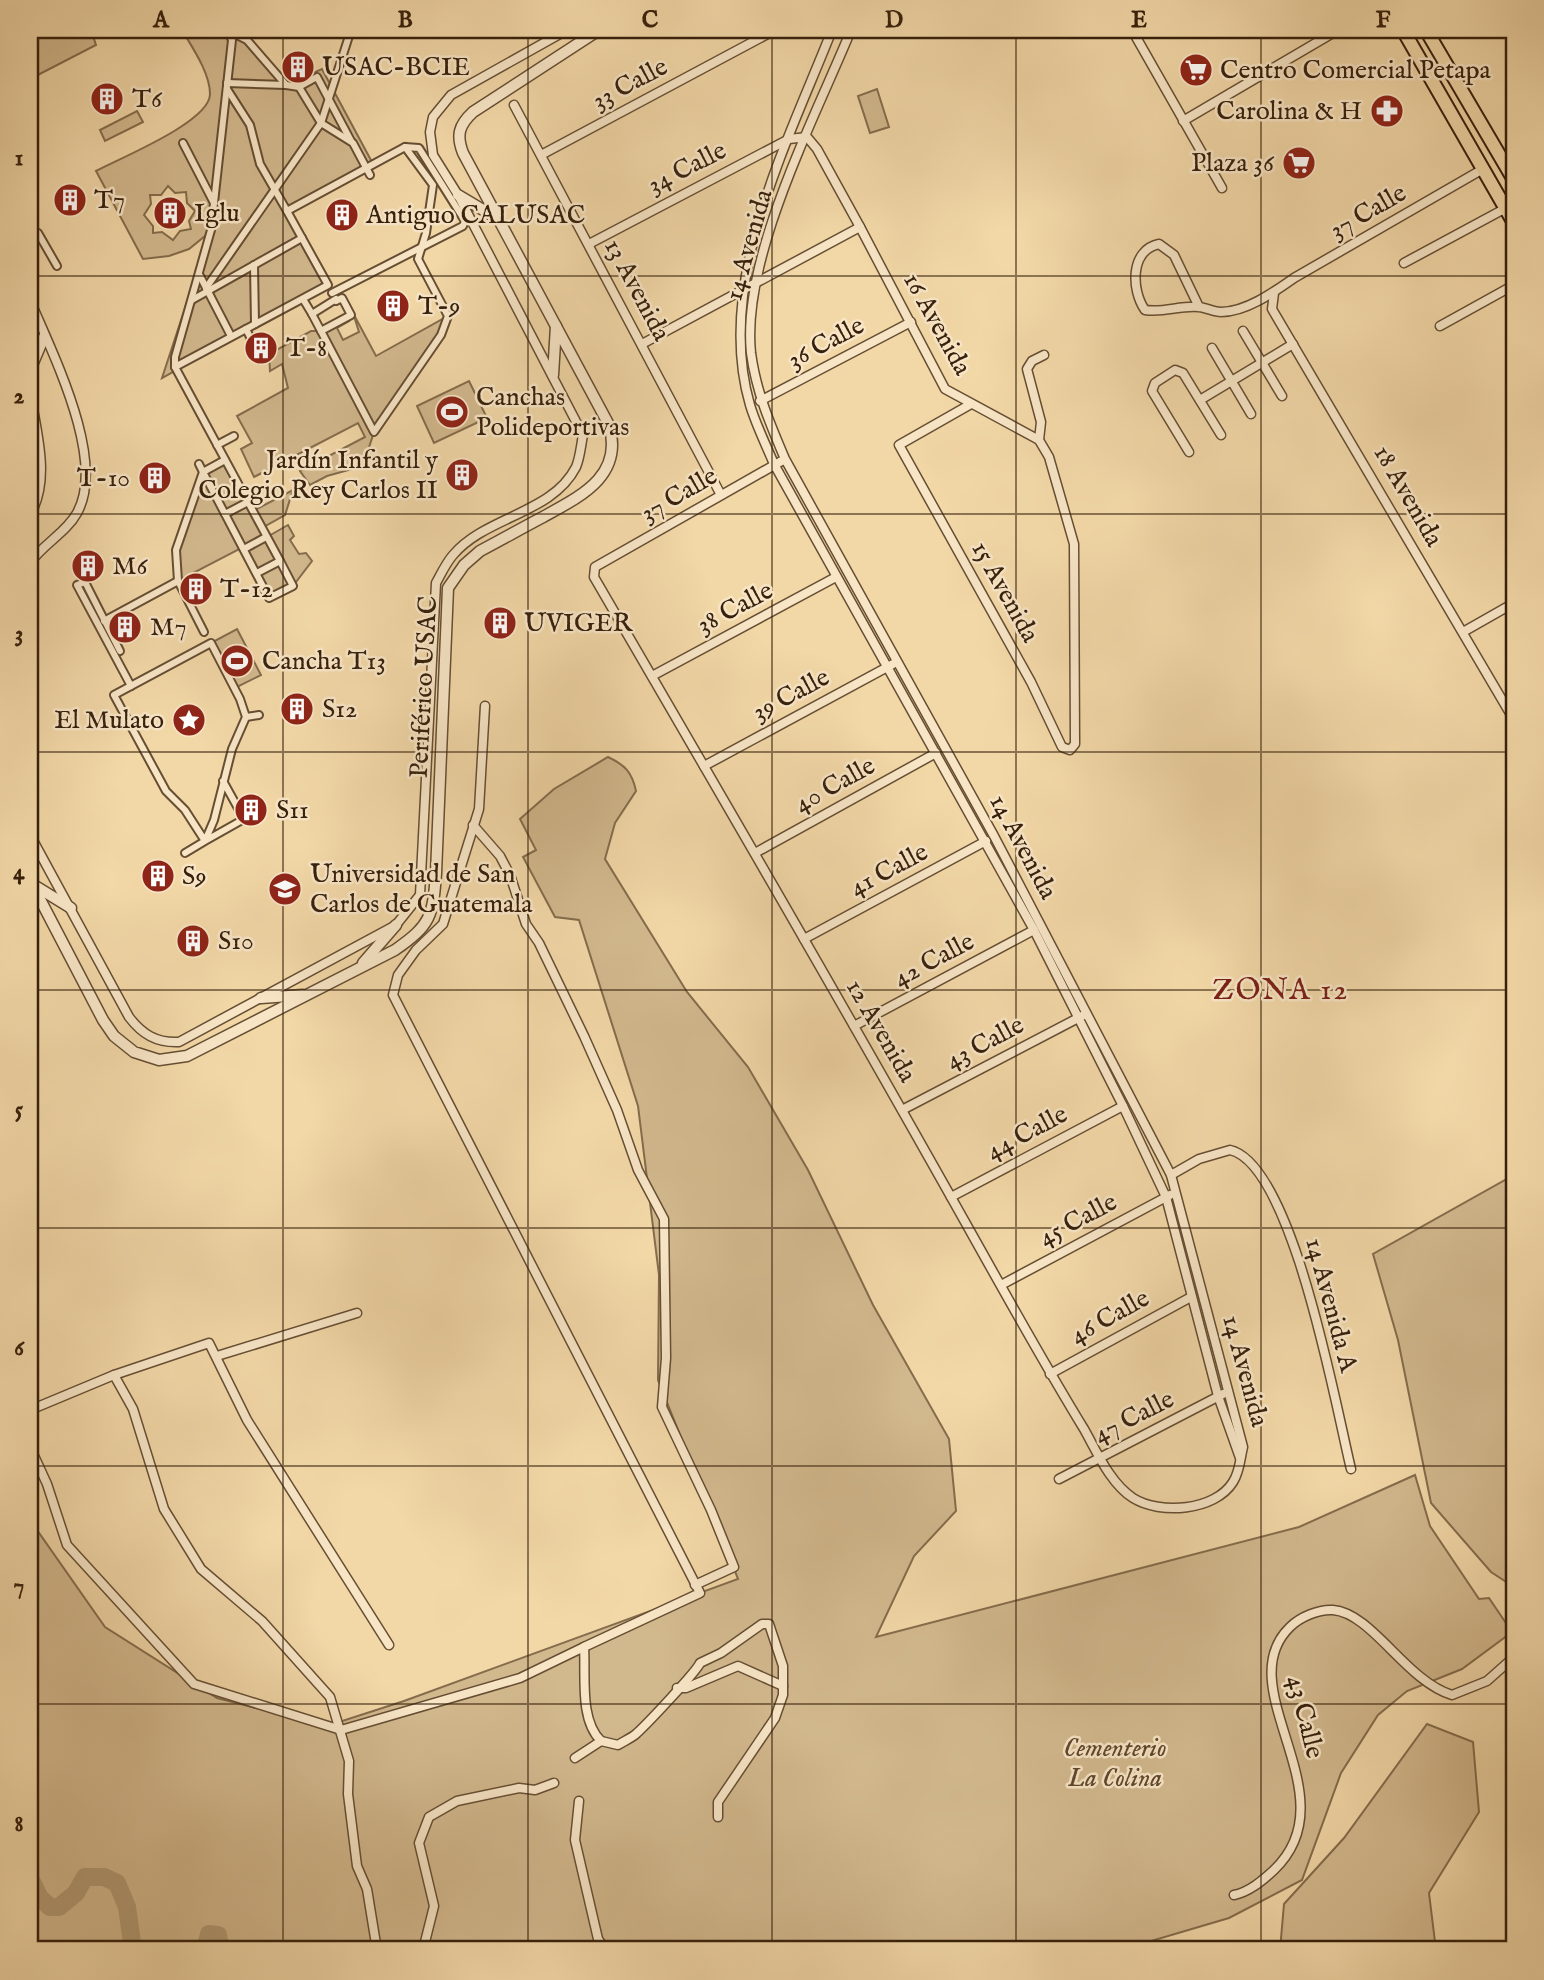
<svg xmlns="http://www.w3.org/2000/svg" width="1544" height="1980" font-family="'IM FELL English',serif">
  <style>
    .green { fill: #d2b88d; stroke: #846c4c; stroke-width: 2; fill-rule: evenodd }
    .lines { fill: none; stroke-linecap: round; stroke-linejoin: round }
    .river { stroke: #b29972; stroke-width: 18 }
    .pedestrian-casing { stroke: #664e33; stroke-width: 10 }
    .minor-casing { stroke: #664e33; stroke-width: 11 }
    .tertiary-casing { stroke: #664e33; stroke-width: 13 }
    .primary-casing { stroke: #37200c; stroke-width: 16 }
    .pedestrian { stroke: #f7e5c6; stroke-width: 6 }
    .minor { stroke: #f7e5c6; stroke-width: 8 }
    .tertiary { stroke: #f7e5c6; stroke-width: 10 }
    .primary { stroke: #f2d7a7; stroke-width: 12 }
    .grid { fill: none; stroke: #37200c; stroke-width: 2; stroke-opacity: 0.55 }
    .labels { text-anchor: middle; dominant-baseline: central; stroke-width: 5; stroke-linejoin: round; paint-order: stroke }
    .poi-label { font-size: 26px; fill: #37200c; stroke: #f7e5c6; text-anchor: start }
    .street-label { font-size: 26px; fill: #37200c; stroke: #f7e5c6 }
    .park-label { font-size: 26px; font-style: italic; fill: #5e462c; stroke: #f7e5c6 }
    .quarter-label { font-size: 30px; letter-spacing: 2px; fill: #7a1f14; stroke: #f7e5c6 }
    .neatline { fill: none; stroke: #37200c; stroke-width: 2.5 }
    .grid-label { font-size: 23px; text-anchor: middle; font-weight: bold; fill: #37200c }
  </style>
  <rect width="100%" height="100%" fill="#f2d7a7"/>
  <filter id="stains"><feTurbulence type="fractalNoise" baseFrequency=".00286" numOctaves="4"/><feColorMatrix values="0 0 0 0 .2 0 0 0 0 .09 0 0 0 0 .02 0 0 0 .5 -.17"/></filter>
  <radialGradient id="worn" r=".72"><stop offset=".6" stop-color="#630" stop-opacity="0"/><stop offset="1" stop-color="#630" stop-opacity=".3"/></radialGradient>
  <!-- green -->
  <g class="green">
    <polygon points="34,30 38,38 49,32 48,30 91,30 96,45 30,79 30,32"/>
    <path d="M182 30H208L211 34 223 30 232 40 235 34 247 40 286 85 322 69 373 164 289 214 328 285 162 378 210 232 189 249 169 256 143 259 96 171C120 158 210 122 210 94 210 73 192 47 182 30ZM168 186 175 193 186 192 187 203 195 211 189 221 191 229 180 231 173 240 162 232 153 233V226L144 215 151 204 150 195H161Z"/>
    <polygon points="877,89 889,127 870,133 858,96"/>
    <polygon points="137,111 143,122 105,141 100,130"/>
    <polygon points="353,313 376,356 448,316 441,335 374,432 363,466 327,476 310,485 300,471 365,437 358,423 254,477 241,449 252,443 237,416 288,388 282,364 270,371 269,354 311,331 321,331 347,317 349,321 337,328 343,340 359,332"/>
    <polygon points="469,381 487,418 434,443 417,406"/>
    <polygon points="225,460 253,511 293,490 285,515 262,528 267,537 288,525 294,536 290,540 299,554 306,553 312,561 293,586 269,598 243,547 178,581 176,550 203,472"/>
    <polygon points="237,629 261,675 235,688 211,643"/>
    <path d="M608 757C625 765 632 772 636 791L615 823 605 859 687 992 748 1067 808 1170 873 1305 949 1439 956 1511 914 1556 876 1637 1299 1527 1415 1475 1430 1526 1479 1599 1489 1598 1512 1632 1462 1669 1407 1691 1378 1715 1341 1773 1302 1880 1229 1918 1151 1941 1148 1950H84L80 1944 30 1942V1520L105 1627 217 1698 327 1726 404 1701 738 1579 658 1380 659 1275 638 1106 579 920 555 917 523 857 536 850 520 819 554 789Z"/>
    <polygon points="1514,1175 1514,1587 1491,1572 1431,1503 1398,1340 1373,1254"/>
    <polygon points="1427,1724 1473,1742 1479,1812 1429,1893 1436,1950 1280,1950 1284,1904 1344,1838"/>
  </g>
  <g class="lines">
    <!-- river -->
    <g class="river">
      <polyline points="30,1878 40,1898 50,1907 59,1907 76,1893 85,1877 104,1877 117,1883 127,1907 133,1950"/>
      <polyline points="205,1950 209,1934 218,1935 221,1950"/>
    </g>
    <defs>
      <g id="pedestrian">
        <polyline points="227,30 232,40 211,230 175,357 175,367 280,561 257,573"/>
        <polyline points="235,34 247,40 286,85 299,87 321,123 353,143 370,175"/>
        <polyline points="227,83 286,85"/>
        <polyline points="299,87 317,77 351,141"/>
        <polyline points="227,89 250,125 260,164 287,211 405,147 433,185 426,233 418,259 448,316 441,335 374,432 321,331"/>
        <polyline points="183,143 214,203"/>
        <polyline points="38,233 57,266"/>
        <polyline points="254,265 255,324"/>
        <polyline points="200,276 231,336"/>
        <polyline points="206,288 321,123 349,36 347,30"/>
        <polyline points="332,293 463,226 465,221 419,148 405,147"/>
        <polyline points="303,299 312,314 336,299"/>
        <polyline points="192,300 302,238"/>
        <polyline points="312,314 321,331 351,315 342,298 336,301"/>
        <polyline points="246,329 328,285 287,211"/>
        <polyline points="175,367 246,329 252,341"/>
        <polyline points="217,445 234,436"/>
        <polyline points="225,460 203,472 269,598 293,586 280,561"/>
        <polyline points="199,464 203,472 176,550 178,581 204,632"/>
        <polyline points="225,514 248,502"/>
        <polyline points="244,549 266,537"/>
        <polyline points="104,621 178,581"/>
        <polyline points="120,651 85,582 77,585 131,686"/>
        <polyline points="246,717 259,715"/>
        <polyline points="185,853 205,841 214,820 232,749 246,717 240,699 211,643 114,695 166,791 185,810 205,841 244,819 223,781"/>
      </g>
      <g id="minor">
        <path d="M832 30C788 142 714 282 750 405 756 425 766 445 774 464L1034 930 1123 1106 1166 1197 1218 1396 1240 1458"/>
        <polyline points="1132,30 1222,188"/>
        <polyline points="514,105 721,495"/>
        <polyline points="1183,121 1338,30"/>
        <polyline points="541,155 775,30"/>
        <polyline points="589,244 789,139 807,137 817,149 860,227 945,389 1039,440 1049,457 1074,544 1075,744 1070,750 1062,747 1031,682 899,445 971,404"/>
        <polyline points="1404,263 1506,208"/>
        <polyline points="1274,293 1272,309 1514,720"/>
        <path d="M30 300C52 353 107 460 77 513 66 533 43 544 30 563"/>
        <path d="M1199 307 1174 255 1159 244C1130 250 1131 290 1145 310 1164 313 1181 305 1199 307 1207 308 1214 312 1221 312 1246 312 1274 292 1294 278L1483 169"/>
        <polyline points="1440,326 1514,285"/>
        <polyline points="1243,331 1282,396"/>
        <polyline points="642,344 860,227"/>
        <polyline points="1212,348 1251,414"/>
        <polyline points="1200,400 1293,344"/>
        <polyline points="760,401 911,322"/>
        <polyline points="1039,440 1041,422 1027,369 1032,361 1044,355"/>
        <polyline points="1189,452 1152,391 1155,383 1175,370 1183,373 1221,435"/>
        <path d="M785 459 595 567 594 577C725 802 856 1027 983 1254 1016 1313 1049 1372 1084 1429 1097 1452 1110 1483 1133 1498 1160 1515 1215 1511 1233 1482 1240 1471 1240 1459 1243 1447L1171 1175 994 836 785 459C770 424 756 391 751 353 741 258 815 118 851 30"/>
        <polyline points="1463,632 1514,603"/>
        <polyline points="652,676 836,577"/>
        <path d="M485 706 479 809 443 924 416 950 398 975 393 995 700 1593 584 1647C586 1675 579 1720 601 1741L575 1758"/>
        <polyline points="704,766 893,664"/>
        <polyline points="473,825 500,856 510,875 526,924 539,943 584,1036 617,1110 638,1170 664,1219 666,1358 662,1407 711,1510 734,1567 695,1585"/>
        <path d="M30 835 129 1017C142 1034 156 1043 179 1042L396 925 420 895 436 583C441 574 446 563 453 555 486 516 552 514 576 467 580 458 581 445 583 435L458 195 433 155 430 132 433 117 451 95 567 30"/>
        <polyline points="755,853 936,753"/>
        <polyline points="804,939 986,841"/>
        <polyline points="854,1026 1034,930"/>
        <polyline points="902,1110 1082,1016"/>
        <path d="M1171 1175 1199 1159 1230 1150C1293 1164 1336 1408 1351 1469"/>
        <polyline points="951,1197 1123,1106"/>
        <polyline points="1001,1285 1170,1195"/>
        <polyline points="217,1356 357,1313"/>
        <polyline points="1050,1374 1191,1297"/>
        <polyline points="114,1375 133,1409 164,1509 201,1569 262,1621 330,1697 349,1761 348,1794 357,1866 367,1889 377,1950"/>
        <polyline points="30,1410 114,1375 209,1343 247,1420 389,1645"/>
        <polyline points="30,1447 47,1484 67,1545 194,1684 341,1730 520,1678 584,1647"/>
        <polyline points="1059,1479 1223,1394"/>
        <polyline points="677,1688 686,1688 738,1666 783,1686"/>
        <path d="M601 1741 618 1745C624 1741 632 1738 637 1733 647 1724 697 1671 700 1663L721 1653 762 1624H769L783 1666V1695L775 1718 718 1802V1817"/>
        <polyline points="579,1801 575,1840 598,1939 606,1950"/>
        <path d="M1234 1895C1249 1892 1262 1881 1274 1870 1352 1796 1227 1688 1290 1627 1300 1617 1319 1609 1333 1610 1372 1613 1406 1681 1452 1695L1487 1681 1514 1657"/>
        <polyline points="423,1950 434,1906 419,1843 429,1817 457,1801 519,1788 535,1790 554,1783"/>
      </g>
      <g id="tertiary">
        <polyline points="458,195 500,220"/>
        <polyline points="30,370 44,337"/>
        <polyline points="553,375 556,326"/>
        <path d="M30 398C36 434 49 479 30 513"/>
        <path d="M30 880 103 1020 114 1036 134 1052 159 1060 187 1056 395 950C431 925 433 916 436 873L448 588 464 565 480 551C501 540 522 528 543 517 581 496 624 476 609 425L463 153C456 135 459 125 473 112L599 30"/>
        <polyline points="32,884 71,908"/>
        <polyline points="363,963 396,925"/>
        <polyline points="261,998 303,995"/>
      </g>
      <g id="primary">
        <polyline points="1403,30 1514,223"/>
        <polyline points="1426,30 1514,180"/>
      </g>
    </defs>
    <!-- pedestrian casing -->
    <use href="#pedestrian" class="pedestrian-casing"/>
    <!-- minor casing -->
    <use href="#minor" class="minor-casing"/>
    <!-- tertiary casing -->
    <use href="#tertiary" class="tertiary-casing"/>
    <!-- primary casing -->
    <use href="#primary" class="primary-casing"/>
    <!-- pedestrian -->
    <use href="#pedestrian" class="pedestrian"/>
    <!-- minor -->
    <use href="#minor" class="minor"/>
    <!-- tertiary -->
    <use href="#tertiary" class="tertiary"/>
    <!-- primary -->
    <use href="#primary" class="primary"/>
  </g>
  <!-- grid -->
  <path class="grid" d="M283 30V1950M528 30V1950M772 30V1950M1016 30V1950M1261 30V1950M30 276H1514M30 514H1514M30 752H1514M30 990H1514M30 1228H1514M30 1466H1514M30 1704H1514"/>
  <!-- icons -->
  <defs>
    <symbol id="building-disc" viewBox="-11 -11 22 22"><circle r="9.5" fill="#8f2418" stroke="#f7e5c6"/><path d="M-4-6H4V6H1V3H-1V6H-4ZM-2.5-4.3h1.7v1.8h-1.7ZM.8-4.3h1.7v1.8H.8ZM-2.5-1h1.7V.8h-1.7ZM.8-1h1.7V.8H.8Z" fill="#fff"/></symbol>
    <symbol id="supermarket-disc" viewBox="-11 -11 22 22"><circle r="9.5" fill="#8f2418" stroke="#f7e5c6"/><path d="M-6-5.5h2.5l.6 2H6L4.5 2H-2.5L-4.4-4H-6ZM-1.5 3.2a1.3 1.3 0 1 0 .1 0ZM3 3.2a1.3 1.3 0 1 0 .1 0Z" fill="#fff"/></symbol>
    <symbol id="pharmacy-disc" viewBox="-11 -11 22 22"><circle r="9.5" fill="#8f2418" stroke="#f7e5c6"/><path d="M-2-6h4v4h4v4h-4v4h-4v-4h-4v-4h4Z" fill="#fff"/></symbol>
    <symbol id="stadium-disc" viewBox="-11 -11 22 22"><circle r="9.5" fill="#8f2418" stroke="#f7e5c6"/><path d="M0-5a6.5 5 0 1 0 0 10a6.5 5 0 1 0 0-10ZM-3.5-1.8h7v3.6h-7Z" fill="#fff"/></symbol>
    <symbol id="sight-disc" viewBox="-11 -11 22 22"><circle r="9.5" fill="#8f2418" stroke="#f7e5c6"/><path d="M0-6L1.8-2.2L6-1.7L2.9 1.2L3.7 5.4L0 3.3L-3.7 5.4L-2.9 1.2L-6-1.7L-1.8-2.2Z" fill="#fff"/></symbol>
    <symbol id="university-disc" viewBox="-11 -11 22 22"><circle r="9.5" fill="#8f2418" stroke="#f7e5c6"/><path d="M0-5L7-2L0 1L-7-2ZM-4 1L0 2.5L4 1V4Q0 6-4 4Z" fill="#fff"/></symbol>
  </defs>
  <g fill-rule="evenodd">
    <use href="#building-disc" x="279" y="48" width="38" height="38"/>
    <use href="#supermarket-disc" x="1177" y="51" width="38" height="38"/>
    <use href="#building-disc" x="88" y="80" width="38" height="38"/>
    <use href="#pharmacy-disc" x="1368" y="92" width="38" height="38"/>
    <use href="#supermarket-disc" x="1280" y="144" width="38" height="38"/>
    <use href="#building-disc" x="51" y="181" width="38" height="38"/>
    <use href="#building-disc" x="151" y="194" width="38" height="38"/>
    <use href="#building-disc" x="323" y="196" width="38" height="38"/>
    <use href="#building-disc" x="374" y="287" width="38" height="38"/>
    <use href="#building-disc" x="242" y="329" width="38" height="38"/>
    <use href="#stadium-disc" x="433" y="393" width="38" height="38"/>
    <use href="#building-disc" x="443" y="456" width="38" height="38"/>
    <use href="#building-disc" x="136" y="459" width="38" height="38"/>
    <use href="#building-disc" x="69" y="547" width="38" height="38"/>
    <use href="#building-disc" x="177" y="570" width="38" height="38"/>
    <use href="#building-disc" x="481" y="604" width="38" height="38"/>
    <use href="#building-disc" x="106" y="608" width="38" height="38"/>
    <use href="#stadium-disc" x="218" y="642" width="38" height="38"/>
    <use href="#building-disc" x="278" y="690" width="38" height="38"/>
    <use href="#sight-disc" x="170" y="701" width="38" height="38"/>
    <use href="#building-disc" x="232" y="791" width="38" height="38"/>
    <use href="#building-disc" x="139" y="857" width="38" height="38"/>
    <use href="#university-disc" x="266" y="870" width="38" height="38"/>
    <use href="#building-disc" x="174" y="922" width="38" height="38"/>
  </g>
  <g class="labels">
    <!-- poi labels -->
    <g class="poi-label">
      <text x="322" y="67">USAC-BCIE</text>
      <text x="1220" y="70">Centro Comercial Petapa</text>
      <text x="132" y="99">T6</text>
      <text x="1362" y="111" text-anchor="end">Carolina &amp; H</text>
      <text x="1274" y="163" text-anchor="end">Plaza 36</text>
      <text x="94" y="200">T7</text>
      <text x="194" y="213">Iglu</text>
      <text x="366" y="215">Antiguo CALUSAC</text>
      <text x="418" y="306">T-9</text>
      <text x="286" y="348">T-8</text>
      <text x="476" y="397">Canchas<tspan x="476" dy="30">Polideportivas</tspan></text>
      <text x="438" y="460" text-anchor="end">Jardín Infantil y<tspan x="438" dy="30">Colegio Rey Carlos II</tspan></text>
      <text x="130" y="478" text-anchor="end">T-10</text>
      <text x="112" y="566">M6</text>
      <text x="220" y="589">T-12</text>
      <text x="524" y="623">UVIGER</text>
      <text x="150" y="627">M7</text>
      <text x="262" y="661">Cancha T13</text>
      <text x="322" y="709">S12</text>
      <text x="164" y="720" text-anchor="end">El Mulato</text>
      <text x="276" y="810">S11</text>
      <text x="310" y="874">Universidad de San<tspan x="310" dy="30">Carlos de Guatemala</tspan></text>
      <text x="182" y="876">S9</text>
      <text x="218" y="941">S10</text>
    </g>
    <!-- street labels -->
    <g class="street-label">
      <text transform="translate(630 84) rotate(-28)">33 Calle</text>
      <text transform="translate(687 168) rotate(-27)">34 Calle</text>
      <text transform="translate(1368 212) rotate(-30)">37 Calle</text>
      <text transform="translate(749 245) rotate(-74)">14 Avenida</text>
      <text transform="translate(637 290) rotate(62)">13 Avenida</text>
      <text transform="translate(937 324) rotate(61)">16 Avenida</text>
      <text transform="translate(826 343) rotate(-28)">36 Calle</text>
      <text transform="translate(679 495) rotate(-30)">37 Calle</text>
      <text transform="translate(1408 496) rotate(60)">18 Avenida</text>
      <text transform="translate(1005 592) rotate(61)">15 Avenida</text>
      <text transform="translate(735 608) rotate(-28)">38 Calle</text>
      <text transform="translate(424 687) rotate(-87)">Periférico USAC</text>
      <text transform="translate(791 695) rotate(-28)">39 Calle</text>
      <text transform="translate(835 785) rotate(-29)">40 Calle</text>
      <text transform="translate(1023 847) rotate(62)">14 Avenida</text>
      <text transform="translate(889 870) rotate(-28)">41 Calle</text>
      <text transform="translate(934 960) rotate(-28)">42 Calle</text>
      <text transform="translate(881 1031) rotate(60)">12 Avenida</text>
      <text transform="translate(985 1043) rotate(-28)">43 Calle</text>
      <text transform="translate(1027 1133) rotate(-28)">44 Calle</text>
      <text transform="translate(1078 1220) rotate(-28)">45 Calle</text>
      <text transform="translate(1331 1305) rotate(75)">14 Avenida A</text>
      <text transform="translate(1110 1317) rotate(-29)">46 Calle</text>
      <text transform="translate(1245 1371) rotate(75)">14 Avenida</text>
      <text transform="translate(1134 1417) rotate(-27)">47 Calle</text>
      <text transform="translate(1305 1717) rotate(76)">43 Calle</text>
    </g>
    <!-- park labels -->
    <g class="park-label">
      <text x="1115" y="1748">Cementerio<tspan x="1115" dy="30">La Colina</tspan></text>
    </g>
    <!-- quarter labels -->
    <g class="quarter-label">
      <text x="1281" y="991">ZONA 12</text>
    </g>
  </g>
  <!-- margin -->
  <rect width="1544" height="1980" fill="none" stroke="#f2d7a7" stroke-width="77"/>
  <rect x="38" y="38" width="1468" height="1903" class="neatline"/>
  <g class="grid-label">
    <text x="161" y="27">A</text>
    <text x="405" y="27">B</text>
    <text x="650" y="27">C</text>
    <text x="894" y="27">D</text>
    <text x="1139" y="27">E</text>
    <text x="1383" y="27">F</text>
    <text x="19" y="165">1</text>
    <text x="19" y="403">2</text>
    <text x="19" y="641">3</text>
    <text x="19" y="879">4</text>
    <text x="19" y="1117">5</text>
    <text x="19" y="1355">6</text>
    <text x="19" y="1593">7</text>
    <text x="19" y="1831">8</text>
  </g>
  <rect width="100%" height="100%" filter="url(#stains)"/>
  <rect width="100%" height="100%" fill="url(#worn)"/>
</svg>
